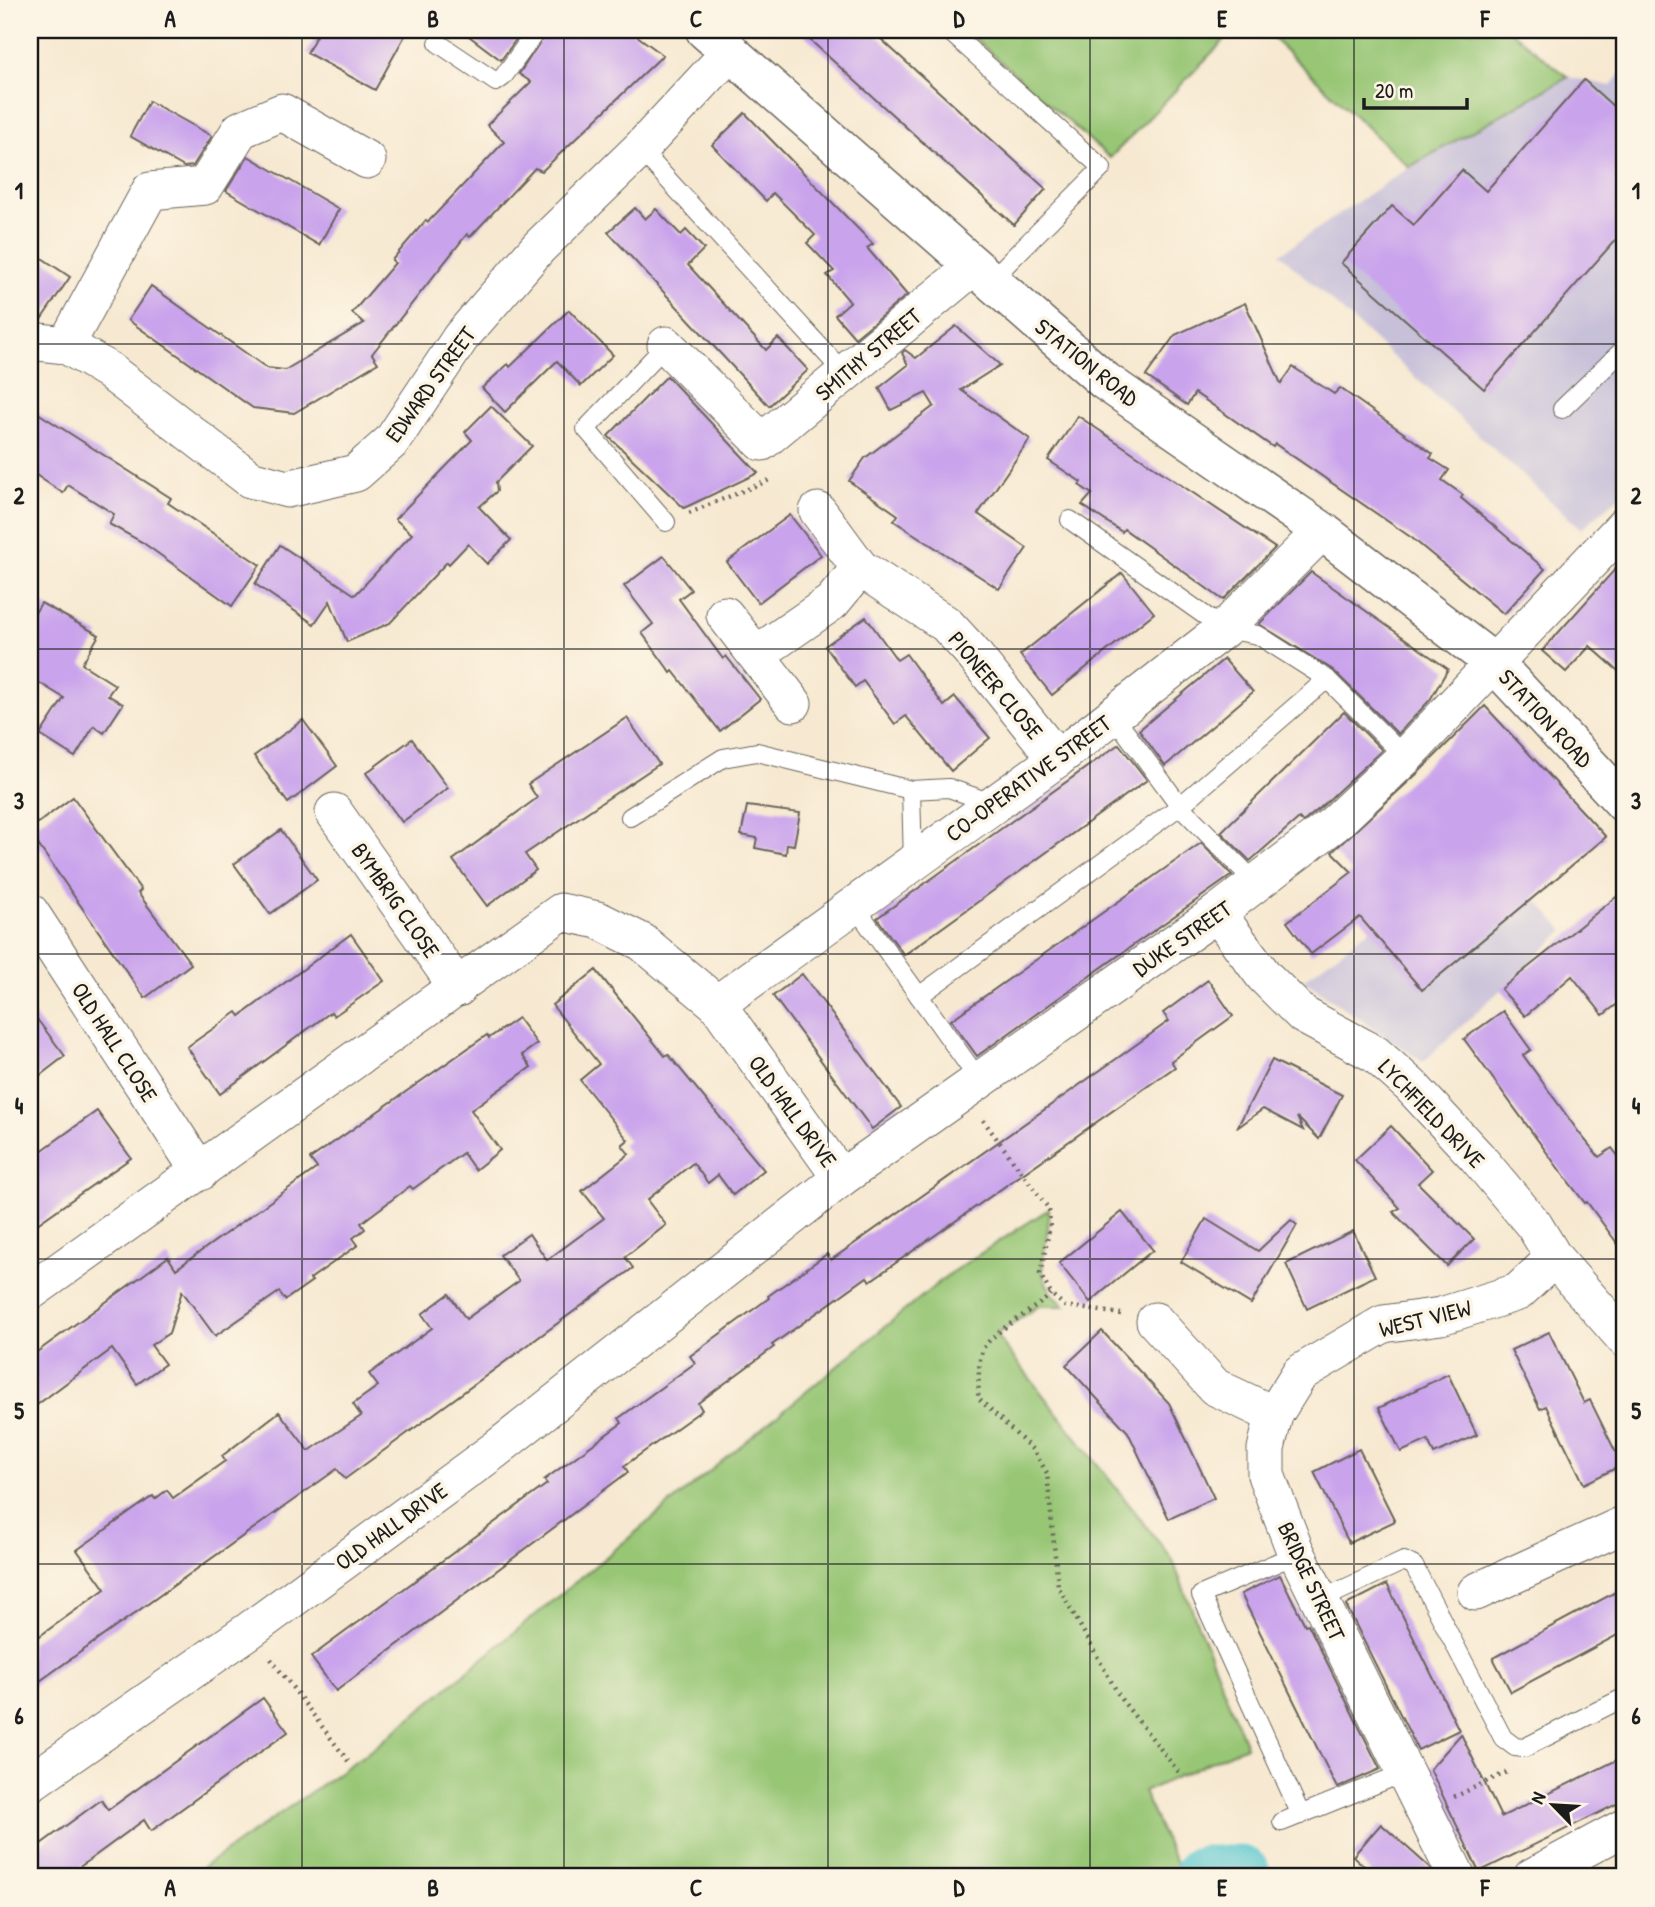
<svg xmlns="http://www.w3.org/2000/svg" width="1655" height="1907" font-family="'Patrick Hand',sans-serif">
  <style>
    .industrial { fill: #c7c0d9 }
    .green { fill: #97c675; stroke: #5a7148; stroke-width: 2 }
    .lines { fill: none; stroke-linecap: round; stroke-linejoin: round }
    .river { stroke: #5bc8d0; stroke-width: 63 }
    .building { fill: #c9a3ec }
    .lane-casing { stroke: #69645b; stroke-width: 20 }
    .street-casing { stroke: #69645b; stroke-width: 39 }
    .secondary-casing { stroke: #69645b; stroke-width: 41 }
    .path { stroke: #69645b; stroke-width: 4.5; stroke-dasharray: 2 5; stroke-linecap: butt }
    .lane { stroke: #fff; stroke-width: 18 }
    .street { stroke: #fff; stroke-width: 37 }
    .secondary { stroke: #fff; stroke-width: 38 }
    .grid { fill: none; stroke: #1c1c1c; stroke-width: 2; stroke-opacity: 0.55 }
    .labels { text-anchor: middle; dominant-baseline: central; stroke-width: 7; stroke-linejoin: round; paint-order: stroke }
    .street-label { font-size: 23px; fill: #1c1c1c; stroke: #fcf5e5 }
    .neatline { fill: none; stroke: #1c1c1c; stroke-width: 2.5 }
    .grid-label { font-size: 23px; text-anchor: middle; font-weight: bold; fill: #1c1c1c }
  </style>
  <rect width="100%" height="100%" fill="#fcf5e5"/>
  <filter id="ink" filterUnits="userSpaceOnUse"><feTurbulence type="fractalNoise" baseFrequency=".0143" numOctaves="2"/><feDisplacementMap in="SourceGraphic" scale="14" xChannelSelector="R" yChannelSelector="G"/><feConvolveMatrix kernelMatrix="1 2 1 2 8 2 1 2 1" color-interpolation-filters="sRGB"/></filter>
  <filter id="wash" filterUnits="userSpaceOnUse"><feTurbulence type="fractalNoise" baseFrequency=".00686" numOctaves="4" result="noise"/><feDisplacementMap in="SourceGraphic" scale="28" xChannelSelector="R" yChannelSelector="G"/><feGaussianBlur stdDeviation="1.57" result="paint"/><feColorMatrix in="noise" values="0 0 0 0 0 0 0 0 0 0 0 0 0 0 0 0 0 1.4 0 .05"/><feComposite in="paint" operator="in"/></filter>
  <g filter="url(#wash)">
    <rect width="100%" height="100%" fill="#f7e9d1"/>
    <!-- industrial -->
    <g class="industrial">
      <polygon points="1625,69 1625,492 1581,529 1280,254 1409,167 1568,77 1611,86"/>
      <polygon points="1414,896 1533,896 1564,931 1423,1062 1303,980"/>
    </g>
    <!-- green -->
    <g class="green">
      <polygon points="965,30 1234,30 1110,158"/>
      <polygon points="1264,30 1509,30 1568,77 1409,167"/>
      <path d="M1049 1209C1050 1255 1026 1272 1065 1306H1039L996 1335 1172 1559 1246 1746 1143 1792 1182 1877H189L374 1748 949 1274Z"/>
    </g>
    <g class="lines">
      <!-- river -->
      <polyline class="river" points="1204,1877 1240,1877"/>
    </g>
    <g id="blocks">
      <!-- building -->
      <g class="building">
        <polygon points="319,30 408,30 375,90 307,53"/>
        <polygon points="461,30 523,30 501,60"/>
        <polygon points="548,30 629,30 663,55 542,171 535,168 470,237 467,234 372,354 378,363 294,413 253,408 128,320 151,286 267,368 285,370 364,323 352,313 395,263 392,260 426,220 428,222 504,142 487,125 531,82 519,74"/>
        <polygon points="799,30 871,30 1046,189 1014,225"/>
        <polygon points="1584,80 1625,117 1625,229 1484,389 1341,263 1392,206 1414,225 1462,170 1486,191"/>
        <polygon points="149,101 212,136 193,166 184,167 130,136"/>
        <polygon points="745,113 873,244 867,248 907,295 855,338 835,315 850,302 827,275 834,271 807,243 815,235 773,193 766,201 712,145"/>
        <polygon points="248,156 339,209 319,245 226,191"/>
        <polygon points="635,208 645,219 656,209 681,235 686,230 704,249 688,265 766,350 778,338 808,370 769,406 608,232"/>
        <polygon points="30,250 70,277 40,321 30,320"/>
        <polygon points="1245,303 1281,384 1293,367 1334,394 1340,388 1433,454 1430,458 1449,470 1442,480 1463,495 1461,498 1545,569 1504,614 1412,538 1275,444 1273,447 1195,393 1187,405 1146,376 1175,335"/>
        <polygon points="569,310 613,355 581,386 557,361 505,412 482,388 508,364 510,367"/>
        <polygon points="956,326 1000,365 961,390 1030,439 978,514 1027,548 999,589 894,521 898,515 849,481 865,458 934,406 926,393 891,410 879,388 908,365 902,353 905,350 916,358"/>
        <polygon points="667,376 758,473 684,508 608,436"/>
        <polygon points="491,406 532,446 496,482 497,491 479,507 511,540 487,564 468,544 449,564 447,562 390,623 347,642 330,601 314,624 255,584 280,545 355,595 412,534 395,519 472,440 465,432"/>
        <polygon points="30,408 171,498 168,503 260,565 232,606 142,542 109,524 114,514 68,485 63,493 30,471"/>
        <polygon points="1078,416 1202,499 1275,548 1223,600 1124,529 1122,532 1082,505 1092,494 1079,485 1081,482 1048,460"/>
        <polygon points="790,515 821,555 758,603 727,562"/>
        <polygon points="664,556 691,590 679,599 723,659 726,656 760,699 720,731 673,671 671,673 642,633 653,624 624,586"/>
        <polygon points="1625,558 1625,677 1590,646 1566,672 1542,651"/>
        <polygon points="1311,572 1448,669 1430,700 1398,734 1333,670 1259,624"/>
        <polygon points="1122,573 1154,613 1052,695 1020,655"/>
        <polygon points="41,603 99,635 82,664 115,685 108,695 123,704 104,733 94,726 75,757 40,735 64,698 30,677 30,621"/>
        <polygon points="866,617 897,660 906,654 944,706 955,697 990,738 951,771 906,716 895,724 863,681 855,687 825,646"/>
        <polygon points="1224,659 1253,692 1165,766 1139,730"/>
        <polygon points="1485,706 1606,837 1422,990 1360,917 1311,954 1287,922 1352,872 1332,852 1419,772"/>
        <polygon points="1344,712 1382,750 1320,808 1303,822 1299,818 1250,861 1221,832"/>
        <polygon points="627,718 659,764 525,854 536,870 487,906 453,860 537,798 528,784"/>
        <polygon points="303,720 337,766 288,803 254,756"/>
        <polygon points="412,739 448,788 402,822 366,773"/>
        <polygon points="1119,744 1147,780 904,955 877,918"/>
        <polygon points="73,797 141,890 138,893 191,964 145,998 30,833 30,829"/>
        <polygon points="747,806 800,813 794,845 787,844 786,854 755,848 757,838 741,835"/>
        <polygon points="281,830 317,880 270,914 234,864"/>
        <polygon points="1201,843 1232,875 977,1056 951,1020"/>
        <polygon points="1625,890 1625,998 1603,1015 1572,976 1525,1016 1501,989"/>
        <polygon points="351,934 384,981 334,1016 331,1012 220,1094 187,1047 237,1012 240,1016"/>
        <polygon points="596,970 665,1056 668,1054 764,1170 733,1195 718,1175 708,1183 693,1163 647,1200 666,1225 625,1257 633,1268 345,1479 337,1469 30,1688 30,1643 105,1589 77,1550 153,1496 155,1499 167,1490 173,1498 225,1461 222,1456 279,1412 309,1451 361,1416 353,1404 378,1386 369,1374 432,1328 422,1314 449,1294 466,1319 519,1281 500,1255 529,1234 547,1260 604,1218 582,1191 629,1154 622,1145 628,1140 580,1080 599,1064 552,1005"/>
        <polygon points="802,974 901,1107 872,1129 773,996"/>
        <polygon points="1208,980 1233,1016 1171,1061 1175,1067 870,1281 867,1277 772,1345 774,1347 698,1403 702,1410 624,1466 628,1472 336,1691 311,1657 547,1484 544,1480 622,1423 619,1418 695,1363 690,1356 769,1298 768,1296 827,1254 831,1260 1119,1057 1169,1021 1163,1013"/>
        <polygon points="30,1010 65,1056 30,1083"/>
        <polygon points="1503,1011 1531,1050 1523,1055 1580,1134 1599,1157 1612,1148 1625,1165 1625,1254 1587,1202 1585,1203 1561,1172 1464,1039"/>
        <polygon points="518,1018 537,1044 522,1055 531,1067 471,1110 500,1150 475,1170 463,1153 413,1189 410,1186 361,1223 365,1229 353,1238 358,1245 310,1279 312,1281 285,1300 279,1292 215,1336 182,1291 169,1333 151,1345 165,1364 137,1384 112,1349 30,1410 30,1357 168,1257 176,1269 317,1168 310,1159 487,1035 489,1038"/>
        <polygon points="1272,1060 1342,1095 1319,1139 1297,1117 1303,1130 1263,1109 1237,1128"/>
        <polygon points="97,1111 131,1158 30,1229 30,1159"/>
        <polygon points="1391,1126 1432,1170 1418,1183 1474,1239 1447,1266 1393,1212 1400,1208 1355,1160"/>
        <polygon points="1122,1212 1153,1250 1090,1302 1059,1263"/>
        <polygon points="1206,1219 1258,1251 1291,1220 1297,1225 1251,1304 1181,1262"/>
        <polygon points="1353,1231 1375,1276 1307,1309 1286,1264"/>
        <polygon points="1102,1331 1169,1403 1214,1498 1169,1519 1128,1432 1066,1365"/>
        <polygon points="1549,1332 1584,1403 1590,1400 1622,1465 1584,1484 1546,1406 1540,1409 1511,1350"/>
        <polygon points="1448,1374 1477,1435 1434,1454 1428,1440 1401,1452 1379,1408"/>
        <polygon points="1359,1449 1395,1521 1349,1543 1314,1472"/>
        <polygon points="1280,1575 1305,1625 1308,1624 1380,1769 1337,1788 1241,1594"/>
        <polygon points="1387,1584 1459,1730 1418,1750 1346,1605"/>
        <polygon points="1625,1587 1625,1631 1511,1692 1493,1658"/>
        <polygon points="263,1698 288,1732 151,1831 144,1820 66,1877 30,1877 30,1852 101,1800 108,1810"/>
        <polygon points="1461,1734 1501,1817 1625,1756 1625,1800 1479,1872 1430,1769"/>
        <polygon points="1381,1824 1428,1866 1434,1877 1376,1877 1353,1856"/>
      </g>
    </g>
  </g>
  <g filter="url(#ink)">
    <use href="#blocks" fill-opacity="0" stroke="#69645b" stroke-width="2"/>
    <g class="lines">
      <defs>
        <g id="lane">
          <polyline points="948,30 1102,168 990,281"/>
          <polyline points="438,43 496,82 503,77 537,30"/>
          <polyline points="640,149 844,373"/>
          <polyline points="1562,409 1625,348"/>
          <polyline points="1070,520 1224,629 1258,635 1327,679 1405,757"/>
          <polyline points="666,522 586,429 666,345"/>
          <polyline points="1113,715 1180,806 1257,884"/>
          <polyline points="911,790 913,862"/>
          <polyline points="630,817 723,758 757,752 911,790 949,788 994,804"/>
          <polyline points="854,905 979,1080"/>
          <polyline points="919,996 1180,806 1327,679"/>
          <polyline points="1297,1554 1201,1595 1301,1815"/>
          <polyline points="1320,1600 1404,1561 1414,1566 1503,1738 1515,1747 1524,1748 1625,1697"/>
          <polyline points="1282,1822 1406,1772"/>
        </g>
        <g id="street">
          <polyline points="30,341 66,345 108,370 250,479 287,489 356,473 392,441 461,337 539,247 640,149 731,51"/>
          <polyline points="66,345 150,191 205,186 240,130 282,112 367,160"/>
          <polyline points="666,345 762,442 974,266"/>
          <polyline points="818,511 860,568 946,624 970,650 1057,759"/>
          <polyline points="725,615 793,703"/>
          <polyline points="757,654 832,602 860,568"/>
          <polyline points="334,812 458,988"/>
          <polyline points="30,912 200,1172"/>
          <polyline points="1217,913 1264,976 1303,1015 1375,1054 1411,1086 1477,1157 1534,1225 1554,1258 1625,1339"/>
          <polyline points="717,1004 1057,759 1224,629 1322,531"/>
          <polyline points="30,1292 561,912 598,920 642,942 717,1004 841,1178"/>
          <polyline points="1155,1321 1215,1387 1274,1415"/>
          <polyline points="1476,1592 1625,1524"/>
          <polyline points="30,1783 250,1630 495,1450 841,1178 1217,913 1334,824 1405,757 1625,525"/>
          <polyline points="1457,1877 1294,1548 1266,1475 1266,1449 1274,1415 1300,1373 1383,1324 1441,1316 1518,1292 1554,1258"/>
          <polyline points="1532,1877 1625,1827"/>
        </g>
        <polyline id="secondary" points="705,30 1105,381 1322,531 1494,663 1625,804"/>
      </defs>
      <!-- lane casing -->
      <use href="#lane" class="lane-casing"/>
      <!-- street casing -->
      <use href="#street" class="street-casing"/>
      <!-- secondary casing -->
      <use href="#secondary" class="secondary-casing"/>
      <!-- path -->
      <g class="path">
        <polyline points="689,513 772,479"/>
        <polyline points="983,1120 1049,1209 1050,1227 1040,1274 1051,1294 1065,1306 1121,1314"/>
        <path d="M1051 1294C1035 1311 986 1333 981 1354 978 1368 979 1384 978 1398L1034 1451 1047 1473 1058 1586 1121 1699 1181 1775"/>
        <polyline points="271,1659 351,1765"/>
        <polyline points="1454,1797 1507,1772"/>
      </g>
      <!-- lane -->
      <use href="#lane" class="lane"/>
      <!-- street -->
      <use href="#street" class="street"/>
      <!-- secondary -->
      <use href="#secondary" class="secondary"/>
    </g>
  </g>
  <!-- grid -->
  <path class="grid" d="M302 30V1877M564 30V1877M828 30V1877M1090 30V1877M1354 30V1877M30 344H1625M30 649H1625M30 954H1625M30 1259H1625M30 1564H1625"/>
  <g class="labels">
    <!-- street labels -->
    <g class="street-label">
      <text transform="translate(868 354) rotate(-40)">SMITHY STREET</text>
      <text transform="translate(1087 362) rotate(39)">STATION ROAD</text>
      <text transform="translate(430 384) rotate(-54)">EDWARD STREET</text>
      <text transform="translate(996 685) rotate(50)">PIONEER CLOSE</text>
      <text transform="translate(1546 718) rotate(47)">STATION ROAD</text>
      <text transform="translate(1028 778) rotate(-36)">CO-OPERATIVE STREET</text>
      <text transform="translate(396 900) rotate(55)">BYMBRIG CLOSE</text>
      <text transform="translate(1182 938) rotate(-35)">DUKE STREET</text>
      <text transform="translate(115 1042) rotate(57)">OLD HALL CLOSE</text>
      <text transform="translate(793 1111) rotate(54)">OLD HALL DRIVE</text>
      <text transform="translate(1432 1113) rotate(46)">LYCHFIELD DRIVE</text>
      <text transform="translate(1425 1318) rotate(-14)">WEST VIEW</text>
      <text transform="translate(391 1526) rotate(-36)">OLD HALL DRIVE</text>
      <text transform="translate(1312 1581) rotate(65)">BRIDGE STREET</text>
    </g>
  </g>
  <!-- margin -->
  <rect width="1655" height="1907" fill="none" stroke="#fcf5e5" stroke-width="77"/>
  <!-- north arrow -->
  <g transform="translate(1553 1805) rotate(295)" stroke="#fcf5e5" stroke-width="5" paint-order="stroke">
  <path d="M0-5L12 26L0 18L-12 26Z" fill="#1c1c1c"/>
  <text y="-10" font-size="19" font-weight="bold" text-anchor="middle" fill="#1c1c1c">N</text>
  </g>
  <!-- scale -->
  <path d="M1364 98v10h103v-10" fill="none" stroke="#1c1c1c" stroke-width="3.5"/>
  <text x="1375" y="98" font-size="21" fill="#1c1c1c" stroke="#fcf5e5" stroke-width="5" paint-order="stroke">20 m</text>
  <rect x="38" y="38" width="1578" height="1830" class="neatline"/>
  <g class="grid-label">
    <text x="170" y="27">A</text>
    <text x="433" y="27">B</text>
    <text x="696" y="27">C</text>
    <text x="959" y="27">D</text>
    <text x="1222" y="27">E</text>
    <text x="1485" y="27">F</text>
    <text x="19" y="199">1</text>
    <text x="1636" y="199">1</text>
    <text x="19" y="504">2</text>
    <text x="1636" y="504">2</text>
    <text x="19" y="809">3</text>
    <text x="1636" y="809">3</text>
    <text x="19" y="1114">4</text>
    <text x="1636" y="1114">4</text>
    <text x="19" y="1419">5</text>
    <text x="1636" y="1419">5</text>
    <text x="19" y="1724">6</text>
    <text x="1636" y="1724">6</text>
    <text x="170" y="1896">A</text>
    <text x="433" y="1896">B</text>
    <text x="696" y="1896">C</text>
    <text x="959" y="1896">D</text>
    <text x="1222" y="1896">E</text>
    <text x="1485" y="1896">F</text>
  </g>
</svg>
